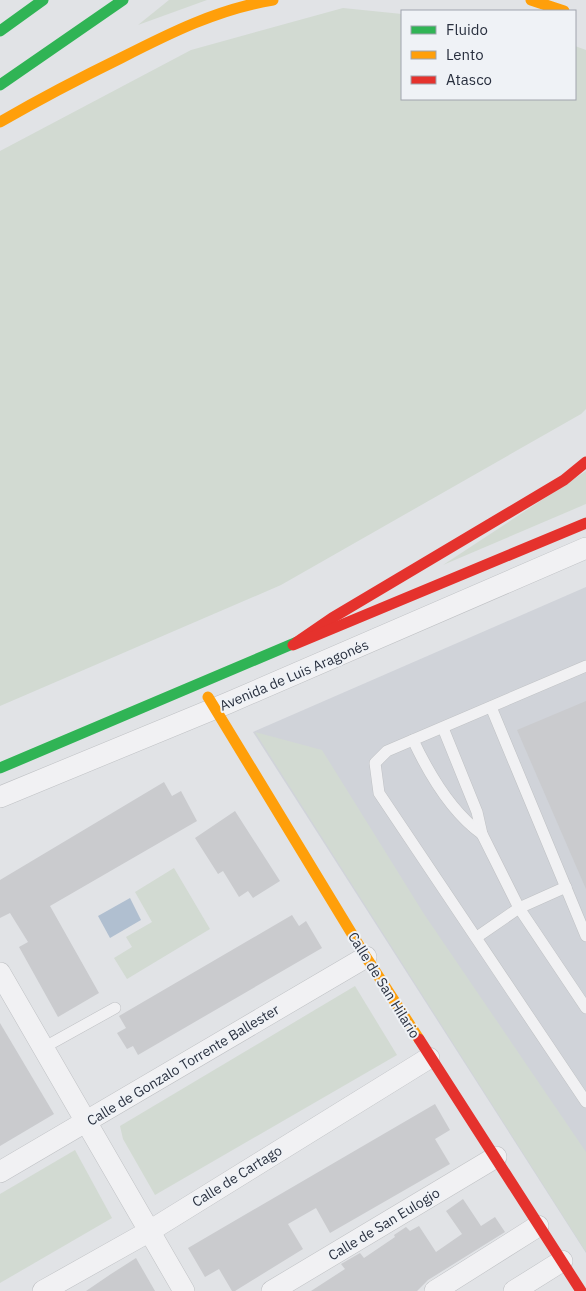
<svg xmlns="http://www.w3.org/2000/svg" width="586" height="1291" font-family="'IBM Plex Sans',sans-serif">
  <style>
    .built { fill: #d0d3d9 }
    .green { fill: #d2dad2 }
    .water { fill: #b0bfd0 }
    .building { fill: #cacbce }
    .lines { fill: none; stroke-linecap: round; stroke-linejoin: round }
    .lane-casing { stroke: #bfc1c4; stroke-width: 12 }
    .street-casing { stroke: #bfc1c4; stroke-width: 22 }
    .lane { stroke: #f1f1f3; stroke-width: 11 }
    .street { stroke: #f1f1f3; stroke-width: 21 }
    .fast { stroke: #30b455; stroke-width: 11 }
    .slow { stroke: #ff9f0a; stroke-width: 11 }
    .jam { stroke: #e5322d; stroke-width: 11 }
    .labels { text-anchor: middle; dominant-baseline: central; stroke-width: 4; stroke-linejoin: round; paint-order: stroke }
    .street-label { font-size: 14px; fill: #29303f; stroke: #eff2f6 }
  </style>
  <rect width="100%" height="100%" fill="#e1e3e6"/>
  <!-- built -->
  <polygon class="built" points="586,587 586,1253 253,732"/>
  <!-- green -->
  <g class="green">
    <polygon points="169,0 207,0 138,25"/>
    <polygon points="343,8 402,14 402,99 575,99 575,46 586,50 586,409 581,414 281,585 0,706 0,151 191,50"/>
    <polygon points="586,471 586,504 443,565"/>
    <polygon points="255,732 322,750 424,914 586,1152 586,1252"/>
    <polygon points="174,868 210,929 127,979 114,958 132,947 126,937 152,922 135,892"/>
    <polygon points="355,986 397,1055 155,1195 123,1139 120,1126"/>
    <polygon points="75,1150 112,1218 0,1283 0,1194"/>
  </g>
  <!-- water -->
  <polygon class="water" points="130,898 141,920 110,938 98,916"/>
  <!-- building -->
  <g class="building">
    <polygon points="586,701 586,889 517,730"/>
    <polygon points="164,782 172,796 181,791 197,821 50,906 99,993 58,1017 19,947 28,942 10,913 0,918 0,880"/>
    <polygon points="235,811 280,881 253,898 248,891 239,897 223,871 218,874 195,838"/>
    <polygon points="292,915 299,926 306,921 322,948 138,1055 133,1046 127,1049 117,1033 126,1028 119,1016"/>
    <polygon points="0,1023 54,1114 0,1146"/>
    <polygon points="435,1104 450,1130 435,1139 450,1164 330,1233 316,1208 288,1224 303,1249 235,1291 232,1291 219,1269 205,1277 188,1248"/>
    <polygon points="463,1199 481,1226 495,1217 505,1232 428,1280 417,1291 311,1291 345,1269 341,1264 360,1253 364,1258 395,1237 394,1235 406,1227 410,1231 419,1226 436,1252 462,1234 446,1211"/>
    <polygon points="136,1258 155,1291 86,1291 111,1274"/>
  </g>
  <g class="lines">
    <defs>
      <g id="lane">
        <polyline points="586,666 387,751 375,763 379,793 586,1102"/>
        <polyline points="491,707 586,936"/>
        <polyline points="443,728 477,812 482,834 519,908 586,1008"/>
        <path d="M413 740C429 774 451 812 482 834"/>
        <polyline points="477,937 519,908 566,887"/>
        <polyline points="43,1048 115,1008"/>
      </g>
      <g id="street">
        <polyline points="0,797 228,703 586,548"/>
        <polyline points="0,973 184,1291"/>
        <polyline points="0,1172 366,957"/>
        <polyline points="43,1291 148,1232 429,1058"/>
        <polyline points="272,1291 496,1157"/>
        <polyline points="435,1291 538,1226"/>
        <polyline points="514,1291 562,1261"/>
      </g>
    </defs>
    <!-- lane casing -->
    <use href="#lane" class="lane-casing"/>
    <!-- street casing -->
    <use href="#street" class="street-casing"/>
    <!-- lane -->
    <use href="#lane" class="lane"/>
    <!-- street -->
    <use href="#street" class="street"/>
    <!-- fast -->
    <g class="fast">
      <polyline points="0,31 43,0"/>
      <polyline points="0,85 123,0"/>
      <polyline points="0,768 297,642"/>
    </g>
    <!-- slow -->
    <g class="slow">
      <polyline points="531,0 564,11"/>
      <path d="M0 122C40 99 80 78 121 58 170 33 218 9 273 0"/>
      <polyline points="208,697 366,957 419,1039"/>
    </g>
    <!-- jam -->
    <g class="jam">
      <polyline points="297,642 332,618 564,480 586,462"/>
      <polyline points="293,645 586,523"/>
      <polyline points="419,1039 581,1291"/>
    </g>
  </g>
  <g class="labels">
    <!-- street labels -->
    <g class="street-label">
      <text transform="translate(294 675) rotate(-23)">Avenida de Luis Aragonés</text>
      <text transform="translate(384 985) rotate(58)">Calle de San Hilario</text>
      <text transform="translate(183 1065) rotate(-31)">Calle de Gonzalo Torrente Ballester</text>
      <text transform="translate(237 1176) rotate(-32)">Calle de Cartago</text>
      <text transform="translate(384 1224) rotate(-31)">Calle de San Eulogio</text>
    </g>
  </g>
  <!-- legend -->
  <rect x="401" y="10" width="175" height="90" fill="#eff2f6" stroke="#a0a4ad"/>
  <rect x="411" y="26" width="25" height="8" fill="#30b455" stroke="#a0a4ad"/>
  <text x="446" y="35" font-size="15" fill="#29303f">Fluido</text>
  <rect x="411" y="51" width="25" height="8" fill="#ff9f0a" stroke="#a0a4ad"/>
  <text x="446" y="60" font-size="15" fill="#29303f">Lento</text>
  <rect x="411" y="76" width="25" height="8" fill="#e5322d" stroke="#a0a4ad"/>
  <text x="446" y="85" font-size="15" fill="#29303f">Atasco</text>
</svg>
